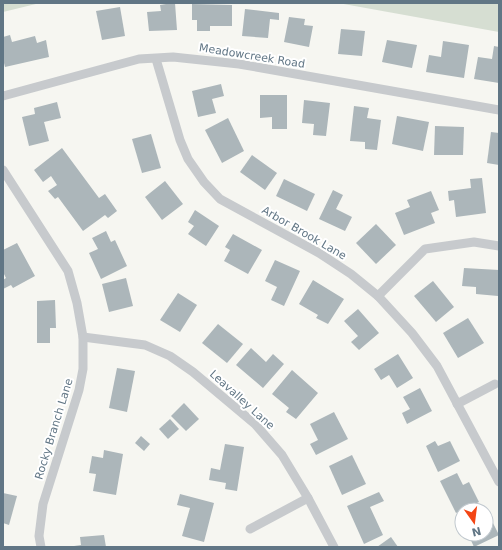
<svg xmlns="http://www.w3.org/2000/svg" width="502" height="550" font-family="'DejaVu Sans',sans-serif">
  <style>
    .green { fill: #d6ded2 }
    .building { fill: #acb6ba }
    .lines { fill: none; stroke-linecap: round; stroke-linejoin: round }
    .minor { stroke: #c7cacd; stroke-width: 9 }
    .labels { text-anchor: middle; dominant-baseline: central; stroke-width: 4; stroke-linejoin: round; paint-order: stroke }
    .street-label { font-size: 11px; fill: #617685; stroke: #fff }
  </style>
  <rect width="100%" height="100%" fill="#f6f6f1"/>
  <!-- green -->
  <g class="green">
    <polygon points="3,3 40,3 3,12"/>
    <polygon points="338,3 499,3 499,32"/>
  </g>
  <!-- building -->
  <g class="building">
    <polygon points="166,3 175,3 177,30 149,31 147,12 161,11 160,5 166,4"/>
    <polygon points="192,4 232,5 232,26 210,26 210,31 197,31 197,20 192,20"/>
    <polygon points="120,7 125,36 102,40 96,11"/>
    <polygon points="245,9 279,13 279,20 270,19 268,38 242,36"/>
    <polygon points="289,17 305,19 304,25 313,26 309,47 284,42"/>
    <polygon points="341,29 365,31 362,56 338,54"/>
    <polygon points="10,35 12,42 35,36 37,43 46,40 49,57 5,67 3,59 3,37"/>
    <polygon points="387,40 417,45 412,68 382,62"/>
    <polygon points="443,41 469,45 464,78 426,72 429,55 441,57"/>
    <polygon points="494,46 499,47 499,83 474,79 478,57 492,59"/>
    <polygon points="221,84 224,96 212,99 216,113 198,117 192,91"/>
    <polygon points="260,95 287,95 287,129 272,129 272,117 260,118"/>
    <polygon points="304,100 330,103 326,136 313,135 314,124 302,123"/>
    <polygon points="57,102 61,118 44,122 49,141 29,146 22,117 35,114 34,108"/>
    <polygon points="354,106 369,108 367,118 381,120 377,150 365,149 365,142 350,141"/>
    <polygon points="397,116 429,122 423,151 392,144"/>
    <polygon points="228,118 244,151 222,163 205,130"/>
    <polygon points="435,126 464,127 463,155 434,155"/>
    <polygon points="491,132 499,133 499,165 487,163"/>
    <polygon points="151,134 161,168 142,173 132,139"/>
    <polygon points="62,148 99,198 105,194 117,211 108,218 105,215 83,231 58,197 55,199 48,191 57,185 51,176 43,182 34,170"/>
    <polygon points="252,155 277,173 265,190 240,172"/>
    <polygon points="482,178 486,213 456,217 454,200 449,201 448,191 471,188 470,179"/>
    <polygon points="284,179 315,194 307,211 276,196"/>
    <polygon points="165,181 183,204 162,220 145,197"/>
    <polygon points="333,190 343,195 336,209 352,217 345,231 319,219"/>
    <polygon points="431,191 439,210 431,213 435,223 404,235 395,213 410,207 407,200"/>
    <polygon points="195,210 219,226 206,246 188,234 194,226 188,222"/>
    <polygon points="376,224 396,245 376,264 356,243"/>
    <polygon points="106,231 111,242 115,240 127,266 101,279 89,253 98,249 92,238"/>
    <polygon points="233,234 262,250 248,274 224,261 230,250 225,247"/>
    <polygon points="17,243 35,276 13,288 11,285 3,289 3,280 6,278 3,272 3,250"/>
    <polygon points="275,260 300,271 284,306 271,300 277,287 265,281"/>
    <polygon points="464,268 499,270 498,296 476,294 476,287 462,286"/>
    <polygon points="126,278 133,306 109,312 102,284"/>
    <polygon points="313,280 344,299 328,324 316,318 318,315 299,304"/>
    <polygon points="433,281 454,307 436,322 414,296"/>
    <polygon points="178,293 197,305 180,332 160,320"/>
    <polygon points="55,300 56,328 50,328 50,343 37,343 37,301"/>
    <polygon points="358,309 379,333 359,350 351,342 358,336 344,321"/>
    <polygon points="468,318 484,343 458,358 443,333"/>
    <polygon points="218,324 243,344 227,363 202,343"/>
    <polygon points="251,348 266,362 273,354 284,364 263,388 236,365"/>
    <polygon points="398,354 413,378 397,388 389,375 381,380 374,369"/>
    <polygon points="117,368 135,371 127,412 109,408"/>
    <polygon points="292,370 318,393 296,419 286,412 289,408 272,394"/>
    <polygon points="420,388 432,411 407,424 402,413 410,409 403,397"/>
    <polygon points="184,403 199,419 186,431 171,416"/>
    <polygon points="334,412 348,439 316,455 310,444 318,440 310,424"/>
    <polygon points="170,419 179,429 168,439 159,429"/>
    <polygon points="141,436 150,444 144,451 135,443"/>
    <polygon points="435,441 438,446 450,441 460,461 438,472 426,446"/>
    <polygon points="225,444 244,447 237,491 225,489 226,483 209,480 211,468 220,470"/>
    <polygon points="104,450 123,454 116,495 93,491 96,474 89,473 92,456 103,458"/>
    <polygon points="352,455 366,484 342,495 329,466"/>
    <polygon points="457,473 463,485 469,482 479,502 456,513 440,481"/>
    <polygon points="379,492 384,501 370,507 383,535 364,544 347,506"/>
    <polygon points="3,493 17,496 9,525 3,523"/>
    <polygon points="180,494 214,503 204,542 182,536 190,508 177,505"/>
    <polygon points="493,523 499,535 474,547 468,534 486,534 486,527"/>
    <polygon points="104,535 106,547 74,547 74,546 81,545 80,537"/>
    <polygon points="391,537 398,547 377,547"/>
  </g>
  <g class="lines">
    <!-- minor -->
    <g class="minor">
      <polyline points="156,59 180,140 188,159 204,182 220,199 319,253 351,274 378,296 412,333 437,366 499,482"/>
      <polyline points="3,96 139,59 173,57 239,64 499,110"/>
      <polyline points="3,170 68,271 77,303 83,337 83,369 79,390 43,504 39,536 41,547"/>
      <polyline points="378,296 425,249 474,242 499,246"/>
      <polyline points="83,337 145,345 170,356 193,372 255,424 282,455 308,498 334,547"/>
      <polyline points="457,404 495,384"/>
      <polyline points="250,529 308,498"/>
    </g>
  </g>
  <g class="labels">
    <!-- street labels -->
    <g class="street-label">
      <text transform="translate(252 56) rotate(9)">Meadowcreek Road</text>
      <text transform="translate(304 233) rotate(30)">Arbor Brook Lane</text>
      <text transform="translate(242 400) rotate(42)">Leavalley Lane</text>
      <text transform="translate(54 429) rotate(-73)">Rocky Branch Lane</text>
    </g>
  </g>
  <!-- border -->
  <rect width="502" height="550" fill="none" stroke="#617685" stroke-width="8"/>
  <!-- north arrow -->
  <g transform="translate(474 522) rotate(166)"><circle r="19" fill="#ffffff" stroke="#c0c8ce"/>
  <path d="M0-3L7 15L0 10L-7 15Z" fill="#f34514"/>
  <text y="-6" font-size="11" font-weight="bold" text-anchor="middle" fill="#617685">N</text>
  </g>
</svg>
